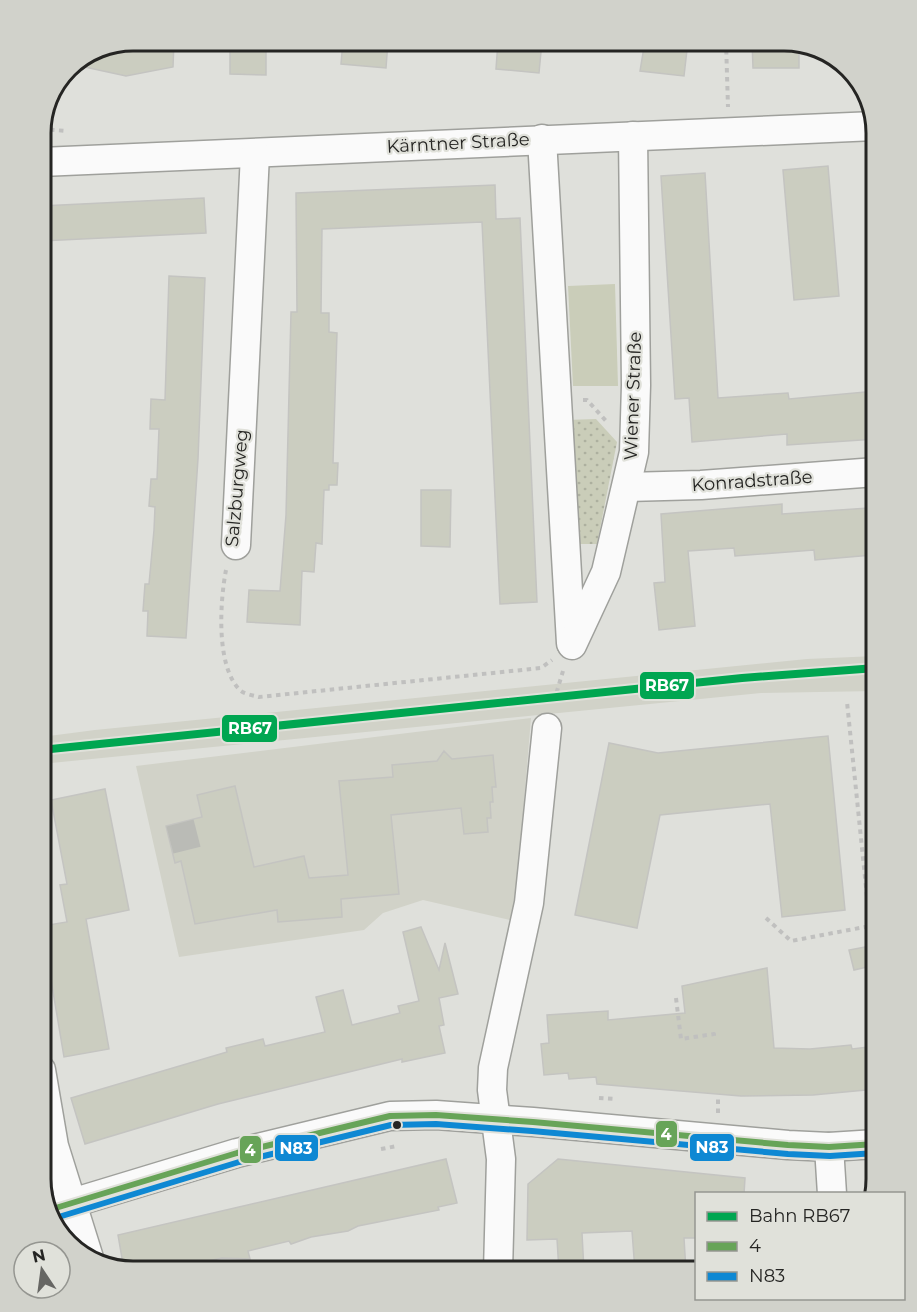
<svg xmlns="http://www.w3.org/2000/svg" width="917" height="1312" font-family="Montserrat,sans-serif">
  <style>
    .built { fill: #d1d2c8 }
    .grass { fill: #cacdb9 }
    .park { fill: url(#park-dots) }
    .building { fill: #cbcdc0; stroke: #c4c4c1; stroke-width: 1.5 }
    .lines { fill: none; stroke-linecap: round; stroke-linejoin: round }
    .minor-tunnel { stroke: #babbb6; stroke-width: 28; stroke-dasharray: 28 14; stroke-linecap: butt }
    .minor-casing { stroke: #9fa09c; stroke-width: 31 }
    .path { stroke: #c0c0bf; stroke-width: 4; stroke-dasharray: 4.5 4.5; stroke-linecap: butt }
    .minor { stroke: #fafafa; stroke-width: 28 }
    .bus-1-casing { stroke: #e0e1da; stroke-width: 10 }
    .bus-2-casing { stroke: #e0e1da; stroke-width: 10 }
    .bus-1 { stroke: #67a458; stroke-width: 6 }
    .bus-2 { stroke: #0e88d3; stroke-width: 6 }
    .rail-1-casing { stroke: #e0e1da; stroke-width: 12 }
    .rail-1 { stroke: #00a651; stroke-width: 8 }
    .bus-dot { fill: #252523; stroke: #e0e1da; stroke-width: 2 }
    .labels { text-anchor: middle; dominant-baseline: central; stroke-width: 4.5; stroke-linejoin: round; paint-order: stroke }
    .street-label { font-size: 18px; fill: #252523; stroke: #e0e1da }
    .rim { fill: none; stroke: #252523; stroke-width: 3 }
    .line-badge { stroke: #e0e1da; stroke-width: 2 }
    .badge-label { font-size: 16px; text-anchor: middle; font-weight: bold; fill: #fff }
  </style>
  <defs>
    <pattern id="park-dots" width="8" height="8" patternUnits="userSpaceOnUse" patternTransform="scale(1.5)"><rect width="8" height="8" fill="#cacdb9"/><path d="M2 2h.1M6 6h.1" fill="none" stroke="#adb09f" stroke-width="1.8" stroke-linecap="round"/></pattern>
  </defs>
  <rect width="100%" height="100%" fill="#dfe0db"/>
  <!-- built -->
  <g class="built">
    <polygon points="876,656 876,691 761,693 41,764 41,737 95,730 807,659"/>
    <polygon points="531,718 514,921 423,900 383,913 364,930 179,957 136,766"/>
  </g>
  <!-- grass -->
  <polygon class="grass" points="615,284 618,386 573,386 568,286"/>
  <!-- park -->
  <polygon class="park" points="596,419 617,442 597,544 572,544 566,420"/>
  <!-- building -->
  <g class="building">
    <polygon points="132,40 174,41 173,67 126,76 71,64"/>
    <polygon points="230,41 266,41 266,75 230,74"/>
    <polygon points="343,41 388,41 386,68 341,64"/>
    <polygon points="498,41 542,41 539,73 496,69"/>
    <polygon points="645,41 688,41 684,76 640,71"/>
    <polygon points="752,41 790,41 799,44 799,68 753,68"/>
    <polygon points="828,166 839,296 794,300 783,170"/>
    <polygon points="705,173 718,398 788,393 789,399 876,391 876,439 787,445 787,434 692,442 689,398 675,399 661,176"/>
    <polygon points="495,185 496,219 520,218 537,602 500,604 482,222 322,229 321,313 329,313 329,332 337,333 333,463 338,463 337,485 329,485 329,490 324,490 322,544 316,543 314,572 302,571 300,625 247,622 249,590 280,591 286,515 291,312 297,312 296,193"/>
    <polygon points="204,198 206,233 41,241 41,206"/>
    <polygon points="169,276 205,278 198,459 186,638 147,636 148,611 143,611 145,584 149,584 154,530 155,507 149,506 151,479 157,479 159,429 150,429 151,399 165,400"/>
    <polygon points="421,490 451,490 450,547 421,546"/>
    <polygon points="782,504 782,514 868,508 872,555 815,560 814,550 735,556 734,548 688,551 695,626 659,630 654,583 665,582 661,514"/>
    <polygon points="828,736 845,910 782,917 770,804 660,815 637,928 575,915 609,743 658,753"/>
    <polygon points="444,751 452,759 493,755 496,787 492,787 493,802 490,802 491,818 487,818 488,832 464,834 461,808 391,815 399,894 341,899 342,917 278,922 277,910 195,924 181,861 175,863 166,826 202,817 197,795 235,786 254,867 304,856 309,878 348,875 339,781 393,777 392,765 437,761"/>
    <polygon points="105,789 129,910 86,919 109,1049 64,1057 42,926 67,922 60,885 67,884 51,800"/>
    <polygon points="421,927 439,970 445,943 458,994 439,998 444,1025 439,1026 445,1053 402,1062 402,1059 218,1104 85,1144 71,1098 227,1052 226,1048 263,1039 265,1046 325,1032 316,997 343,990 352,1025 400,1013 398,1006 419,1001 403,932"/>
    <polygon points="876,945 876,965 854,970 849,950"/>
    <polygon points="767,968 774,1048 810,1049 851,1045 852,1049 876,1046 876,1089 813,1095 741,1096 597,1084 596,1077 569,1079 568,1073 544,1075 541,1044 549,1043 547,1015 608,1011 608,1020 685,1013 682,986"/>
    <polygon points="446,1159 457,1203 438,1207 439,1210 358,1226 348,1231 311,1237 291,1244 289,1241 248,1251 250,1259 222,1258 163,1271 124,1270 118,1235"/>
    <polygon points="558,1159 745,1178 744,1194 696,1194 696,1238 684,1238 686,1271 635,1271 632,1231 582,1233 584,1271 559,1271 557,1239 527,1240 528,1184"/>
  </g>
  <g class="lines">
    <!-- minor-tunnel -->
    <polyline class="minor-tunnel" points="180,823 189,858"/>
    <defs>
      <g id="minor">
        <polyline points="542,139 571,643"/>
        <polyline points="41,162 875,126"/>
        <polyline points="627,487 701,485 876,472"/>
        <polyline points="236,545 255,154"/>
        <polyline points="572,645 606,572 634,452 636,385 633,136"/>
        <polyline points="41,1070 54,1146 89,1258"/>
        <polyline points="829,1147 832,1194"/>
        <polyline points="49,1210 237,1153 390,1116 436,1115 533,1122 788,1145 829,1147 876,1144"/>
        <polyline points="498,1271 501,1159 492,1090 493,1068 529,903 547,728"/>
      </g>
    </defs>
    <!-- minor casing -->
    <use href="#minor" class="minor-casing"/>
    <!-- path -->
    <g class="path">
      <polyline points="726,41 728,107"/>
      <polyline points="41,129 67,131"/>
      <polyline points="583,400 587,400 607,422"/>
      <path d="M226 570C220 601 216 663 238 688 242 694 252 695 259 697L541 668 552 660"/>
      <polyline points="554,701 563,671"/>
      <polyline points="766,918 791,941 870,926 847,702"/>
      <polyline points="676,998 681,1039 714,1034 714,1040"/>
      <polyline points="599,1098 616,1099"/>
      <polyline points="718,1113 718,1095"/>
      <polyline points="381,1149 397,1146"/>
    </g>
    <!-- minor -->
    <use href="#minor" class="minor"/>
    <defs>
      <polyline id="bus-1" points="49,1210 237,1153 390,1116 436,1115 533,1122 788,1145 829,1147 876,1144"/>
      <polyline id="bus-2" points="52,1219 239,1162 391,1125 436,1124 532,1131 788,1154 830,1156 876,1153"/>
    </defs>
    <!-- bus-1 casing -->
    <use href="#bus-1" class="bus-1-casing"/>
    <!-- bus-2 casing -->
    <use href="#bus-2" class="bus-2-casing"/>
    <!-- bus-1 -->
    <use href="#bus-1" class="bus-1"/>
    <!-- bus-2 -->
    <use href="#bus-2" class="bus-2"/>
    <defs>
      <polyline id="rail-1" points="41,750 742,678 876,668"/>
    </defs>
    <!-- rail-1 casing -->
    <use href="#rail-1" class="rail-1-casing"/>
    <!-- rail-1 -->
    <use href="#rail-1" class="rail-1"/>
  </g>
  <!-- markers -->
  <circle class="bus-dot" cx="397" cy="1125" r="5"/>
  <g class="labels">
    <!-- street labels -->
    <g class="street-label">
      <text transform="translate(458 143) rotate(-3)">Kärntner Straße</text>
      <text transform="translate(633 396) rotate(-88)">Wiener Straße</text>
      <text transform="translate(752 481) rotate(-4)">Konradstraße</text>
      <text transform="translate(237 488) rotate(-85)">Salzburgweg</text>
    </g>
  </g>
  <!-- crop -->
  <path d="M0 0H917V1312H0ZM133 51H784A82 82 0 0 1 866 133V1179A82 82 0 0 1 784 1261H133A82 82 0 0 1 51 1179V133A82 82 0 0 1 133 51Z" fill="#d1d2cb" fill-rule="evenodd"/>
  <path class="rim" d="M133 51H784A82 82 0 0 1 866 133V1179A82 82 0 0 1 784 1261H133A82 82 0 0 1 51 1179V133A82 82 0 0 1 133 51Z"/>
  <g class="line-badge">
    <rect x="639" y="671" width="56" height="29" rx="6" fill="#00a651"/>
    <rect x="221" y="714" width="57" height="29" rx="6" fill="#00a651"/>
    <rect x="655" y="1120" width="23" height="28" rx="6" fill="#67a458"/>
    <rect x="689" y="1133" width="46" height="29" rx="6" fill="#0e88d3"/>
    <rect x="274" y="1134" width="45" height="28" rx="6" fill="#0e88d3"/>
    <rect x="239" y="1135" width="23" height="29" rx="6" fill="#67a458"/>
  </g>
  <g class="badge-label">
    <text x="667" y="691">RB67</text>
    <text x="250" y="734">RB67</text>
    <text x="666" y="1140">4</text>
    <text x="712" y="1153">N83</text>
    <text x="296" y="1154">N83</text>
    <text x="250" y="1156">4</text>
  </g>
  <!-- legend -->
  <rect x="695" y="1192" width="210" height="108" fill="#e0e1da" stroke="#959691" stroke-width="1.5"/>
  <rect x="707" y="1212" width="30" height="9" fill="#00a651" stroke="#959691" stroke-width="1.5"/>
  <text x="749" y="1222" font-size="18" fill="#252523">Bahn RB67</text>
  <rect x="707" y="1242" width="30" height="9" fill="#67a458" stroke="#959691" stroke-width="1.5"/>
  <text x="749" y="1252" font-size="18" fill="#252523">4</text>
  <rect x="707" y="1272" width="30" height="9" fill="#0e88d3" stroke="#959691" stroke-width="1.5"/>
  <text x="749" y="1282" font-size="18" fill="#252523">N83</text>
  <!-- north arrow -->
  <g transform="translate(42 1270) rotate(347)"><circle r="28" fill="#e0e1da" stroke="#959691" stroke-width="1.5"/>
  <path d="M0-4.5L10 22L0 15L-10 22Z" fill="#666663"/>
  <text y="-9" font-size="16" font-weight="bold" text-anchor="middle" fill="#252523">N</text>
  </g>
</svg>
